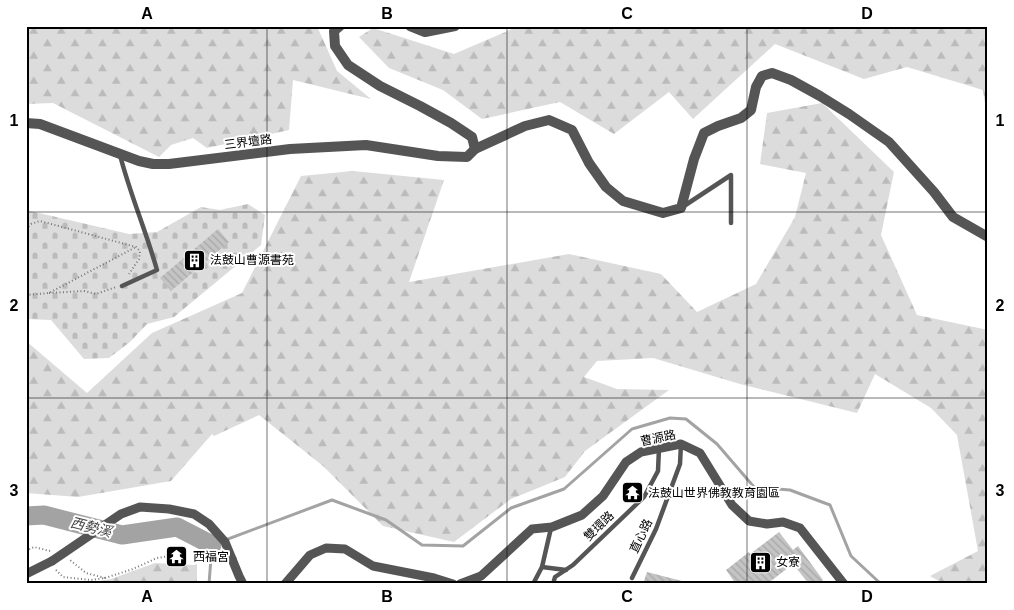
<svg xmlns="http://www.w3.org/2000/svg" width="1014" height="610" font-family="Helvetica,'Noto Sans TC',sans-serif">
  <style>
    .forest { fill: url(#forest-firs) }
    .cemetery { fill: url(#cemetery-stones) }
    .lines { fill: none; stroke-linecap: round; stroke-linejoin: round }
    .stream { stroke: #a3a3a3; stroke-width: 3 }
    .river { stroke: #a3a3a3; stroke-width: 19 }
    .building { fill: url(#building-back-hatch) }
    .path { stroke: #777; stroke-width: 2; stroke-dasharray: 1 2.5; stroke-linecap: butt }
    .service { stroke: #555; stroke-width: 4.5 }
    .minor { stroke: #555; stroke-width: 9 }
    .tertiary { stroke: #555; stroke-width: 10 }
    .minor-bridge { stroke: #555; stroke-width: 9 }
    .grid { fill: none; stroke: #000; stroke-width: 1; stroke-opacity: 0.55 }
    .labels { text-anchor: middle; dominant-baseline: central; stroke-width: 4; stroke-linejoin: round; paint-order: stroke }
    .street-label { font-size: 12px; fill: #000; stroke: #fff }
    .poi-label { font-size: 12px; fill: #000; stroke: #fff; text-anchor: start }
    .water-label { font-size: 14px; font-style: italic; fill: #444; stroke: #fff }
    .neatline { fill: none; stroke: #000; stroke-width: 2 }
    .grid-label { font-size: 16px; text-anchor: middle; font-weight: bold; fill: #000 }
  </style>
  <defs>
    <pattern id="forest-firs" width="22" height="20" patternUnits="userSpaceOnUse" patternTransform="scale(1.25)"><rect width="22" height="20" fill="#dcdcdc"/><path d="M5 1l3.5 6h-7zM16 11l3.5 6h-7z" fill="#bbb"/></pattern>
    <pattern id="cemetery-stones" width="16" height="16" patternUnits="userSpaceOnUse" patternTransform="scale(1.25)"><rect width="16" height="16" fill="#dcdcdc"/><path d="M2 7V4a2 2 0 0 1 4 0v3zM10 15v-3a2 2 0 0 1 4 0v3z" fill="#bbb"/></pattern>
    <pattern id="building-back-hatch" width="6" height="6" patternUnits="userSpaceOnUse" patternTransform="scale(1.25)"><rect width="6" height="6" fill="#c4c4c4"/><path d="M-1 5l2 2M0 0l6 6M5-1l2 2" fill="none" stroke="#a7a7a7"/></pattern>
  </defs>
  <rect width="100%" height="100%" fill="#fff"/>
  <!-- forest -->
  <g class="forest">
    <polygon points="26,26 317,26 337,71 371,99 293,80 289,130 207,148 193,138 171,145 159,157 53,103 26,104"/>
    <polygon points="519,26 988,26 988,123 983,90 907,67 864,79 775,44 693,119 669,92 614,134 560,102 482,119 443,90 389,68 359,37 373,28 454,54"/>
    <polygon points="822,103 894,172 881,235 917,315 988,330 988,584 944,584 930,576 978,551 957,435 931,408 875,374 857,413 740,384 653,358 597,361 584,377 617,389 669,390 585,451 565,477 511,499 454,542 383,526 323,466 259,415 214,436 212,434 171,481 78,497 26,493 26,341 87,393 152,333 242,293 301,176 353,171 444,180 409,282 569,254 661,274 697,312 756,284 795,217 806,173 760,164 767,113"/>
    <polygon points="155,563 194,565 197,564 197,584 80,584 111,579"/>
  </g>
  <!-- cemetery -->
  <polygon class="cemetery" points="248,204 265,215 261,245 174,317 147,324 130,342 109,358 84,359 51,320 26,319 26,210 129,234 157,232 201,207 220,210"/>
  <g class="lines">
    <!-- stream -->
    <polyline class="stream" points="209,584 212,545 332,500 386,520 422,545 463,546 511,508 564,489 632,429 670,418 686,419 717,444 754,487 790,490 830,505 851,556 881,584"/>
    <!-- river -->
    <polyline class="river" points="26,516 44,515 122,535 177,527 212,545"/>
  </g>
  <!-- building -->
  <g class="building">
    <polygon points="218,229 229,242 171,291 160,278"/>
    <polygon points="779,532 793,550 798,546 823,580 820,584 809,584 793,564 767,584 736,584 726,570 749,552 750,554"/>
    <polygon points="173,553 181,554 181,562 172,561"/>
    <polygon points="647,572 682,581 682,584 643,584"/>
  </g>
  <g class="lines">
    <!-- path -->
    <g class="path">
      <polyline points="26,229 31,224 40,221 136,247 140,251 139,259 129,274"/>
      <polyline points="49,293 84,291 96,294 116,287"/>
      <polyline points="26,295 49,293 136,247"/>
      <polyline points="26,551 34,547 50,551"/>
      <polyline points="56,570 63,577 91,580 105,578 86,573 70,560"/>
      <polyline points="105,578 133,569 157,558 169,556"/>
    </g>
    <!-- service -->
    <g class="service">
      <path d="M120 155C130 194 146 231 157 270L122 286"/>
      <polyline points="684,206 731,175 731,223"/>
      <polyline points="542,567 566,570"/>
      <polyline points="632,578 656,529 680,464 681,444"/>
      <polyline points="533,584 542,567 551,528"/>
      <polyline points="553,584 555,577 573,565 644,497 658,471 659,448"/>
    </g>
    <!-- minor -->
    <g class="minor">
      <polyline points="232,559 239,576 243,584"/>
      <polyline points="26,574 52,561"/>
      <polyline points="285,584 310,555 326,548 345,549 373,566 434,578 453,584"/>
      <polyline points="460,584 481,576 532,529 552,527 582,515 603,496 626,462 641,452 681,444 700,453 732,505 749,521 767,524 783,522 800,528 844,584"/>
    </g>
    <!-- tertiary -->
    <g class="tertiary">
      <polyline points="340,26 334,31 335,46 348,65 380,86 420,106 451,123 472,137 475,149"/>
      <polyline points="410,26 425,32 455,26"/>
      <polyline points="26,123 40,124 139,161 153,164 169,164 290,149 366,145 438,156 467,157 475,149 525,126 549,120 572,130 589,163 606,187 623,201 663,213 681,208 694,159 704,133 718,126 741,118 751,110 756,87 762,76 772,73 791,80 820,96 849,114 889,142 934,192 953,217 988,237"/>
    </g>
    <!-- minor-bridge -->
    <polyline class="minor-bridge" points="52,561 121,514 140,507 169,509 194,514 209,524 225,542 232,559"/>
  </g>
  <!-- grid -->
  <path class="grid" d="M267 26V584M507 26V584M747 26V584M26 212H988M26 398H988"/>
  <!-- icons -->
  <defs>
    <symbol id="building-square" viewBox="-11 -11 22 22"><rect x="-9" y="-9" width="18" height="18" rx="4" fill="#000" stroke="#fff"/><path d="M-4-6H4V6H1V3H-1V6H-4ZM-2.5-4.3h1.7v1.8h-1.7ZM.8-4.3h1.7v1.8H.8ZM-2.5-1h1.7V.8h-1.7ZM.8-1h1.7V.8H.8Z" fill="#fff"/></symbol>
    <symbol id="temple-square" viewBox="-11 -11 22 22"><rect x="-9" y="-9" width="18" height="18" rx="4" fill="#000" stroke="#fff"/><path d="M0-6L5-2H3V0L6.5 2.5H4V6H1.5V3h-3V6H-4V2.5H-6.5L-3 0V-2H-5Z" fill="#fff"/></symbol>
  </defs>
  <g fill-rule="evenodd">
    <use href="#building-square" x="182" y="248" width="25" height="25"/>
    <use href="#temple-square" x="620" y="480" width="25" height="25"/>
    <use href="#temple-square" x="164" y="544" width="25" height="25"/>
    <use href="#building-square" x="748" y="550" width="25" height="25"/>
  </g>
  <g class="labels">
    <!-- street labels -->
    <g class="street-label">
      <text transform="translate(248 142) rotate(-7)">三界壇路</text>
      <text transform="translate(658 438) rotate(-12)">曹源路</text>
      <text transform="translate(599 526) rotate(-44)">雙環路</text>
      <text transform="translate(641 536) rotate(-65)">直心路</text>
    </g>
    <!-- poi labels -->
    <g class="poi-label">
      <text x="210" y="260">法鼓山曹源書苑</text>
      <text x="648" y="493">法鼓山世界佛教教育園區</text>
      <text x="193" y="557">西福宮</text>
      <text x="776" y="562">女寮</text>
    </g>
    <!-- water labels -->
    <g class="water-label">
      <text transform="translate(91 527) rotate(14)">西勢溪</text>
    </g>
  </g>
  <!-- border -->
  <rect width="1014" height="610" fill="none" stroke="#ffffff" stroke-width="55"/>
  <rect x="28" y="28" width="958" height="554" class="neatline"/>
  <g class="grid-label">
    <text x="147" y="19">A</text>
    <text x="387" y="19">B</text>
    <text x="627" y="19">C</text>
    <text x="867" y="19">D</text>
    <text x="14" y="126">1</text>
    <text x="1000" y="126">1</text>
    <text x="14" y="311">2</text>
    <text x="1000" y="311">2</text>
    <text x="14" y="496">3</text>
    <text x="1000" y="496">3</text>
    <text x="147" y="602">A</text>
    <text x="387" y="602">B</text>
    <text x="627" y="602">C</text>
    <text x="867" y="602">D</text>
  </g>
</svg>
